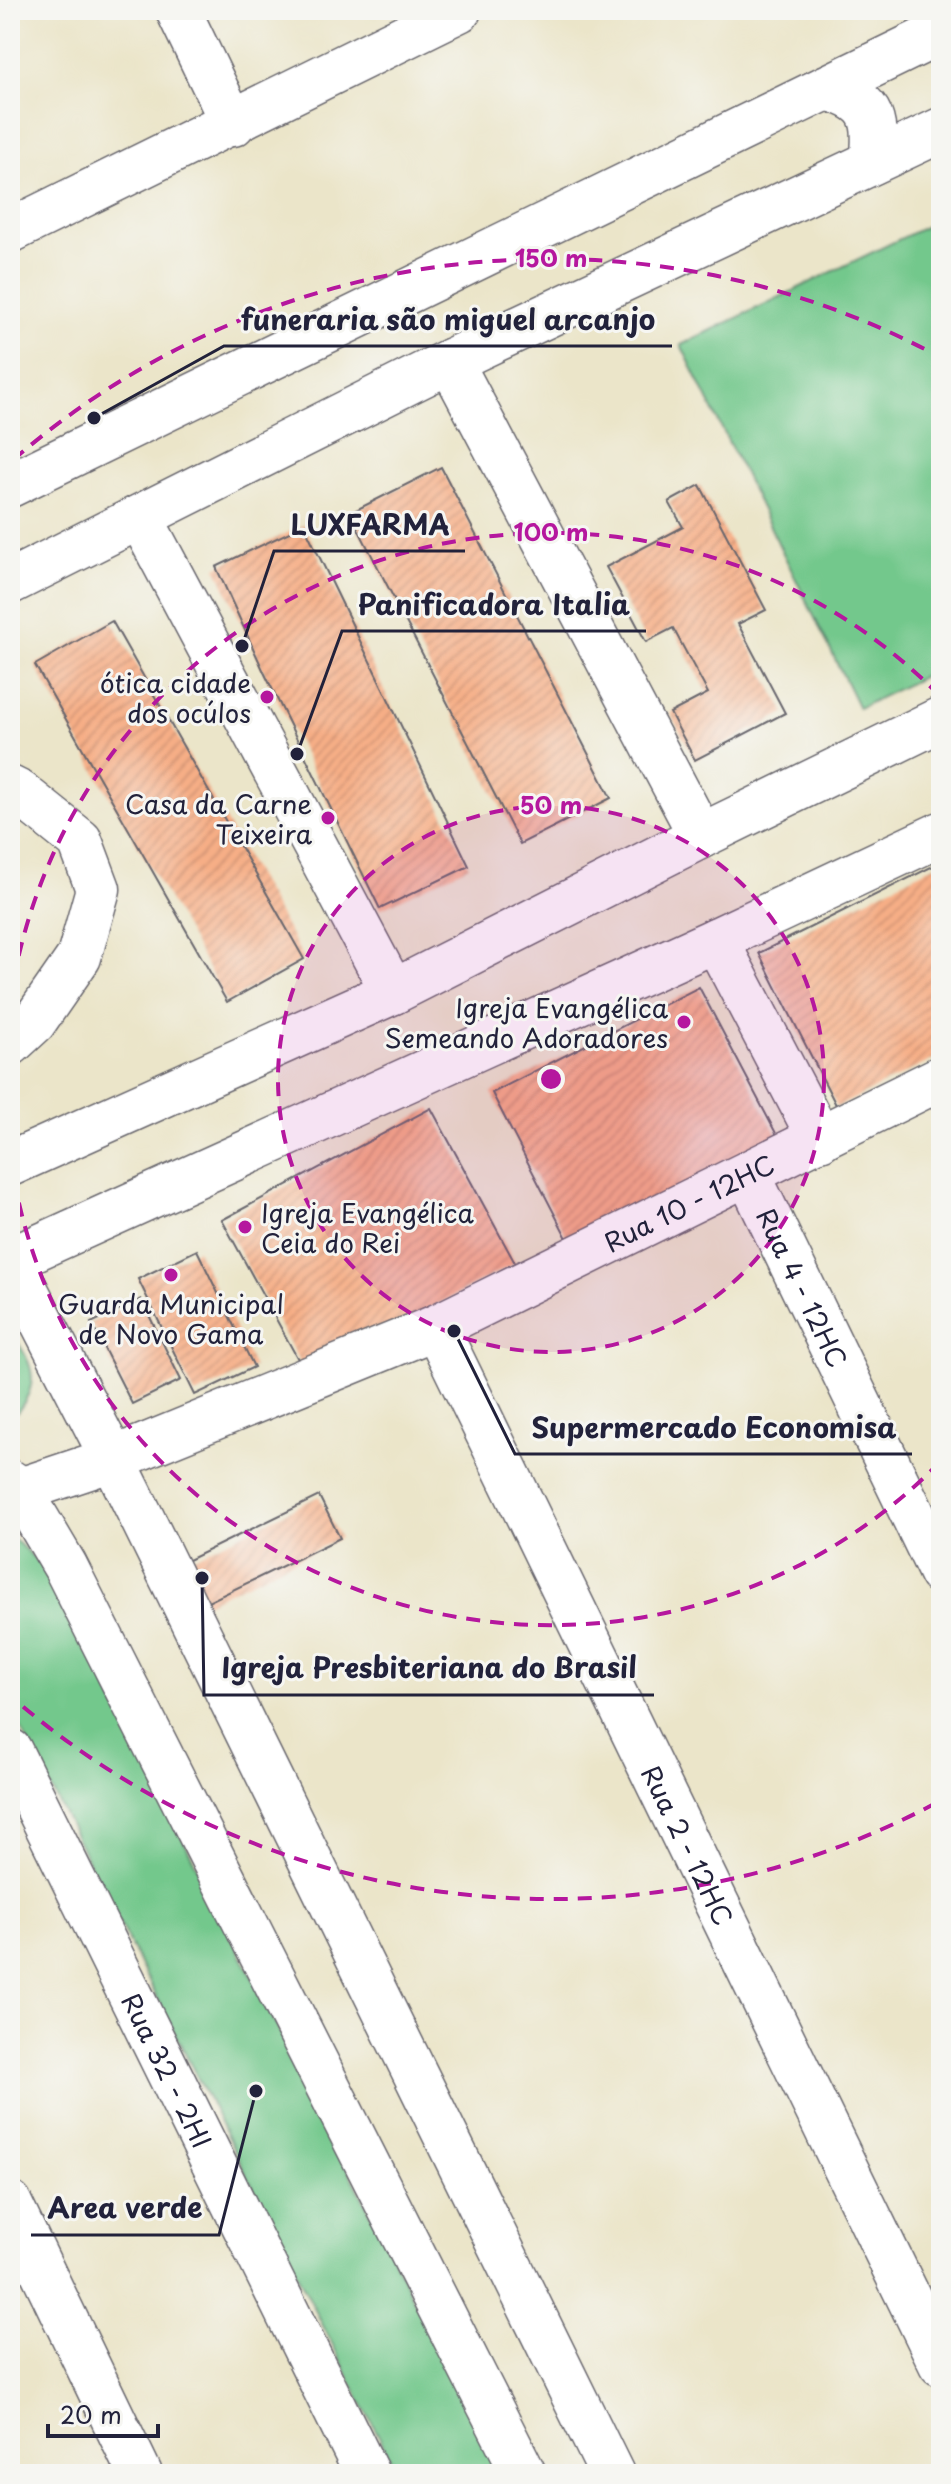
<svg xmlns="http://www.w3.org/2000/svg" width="951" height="2484" font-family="'Playpen Sans',sans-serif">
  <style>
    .park { fill: #73c88c; stroke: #4a7564; stroke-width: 2 }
    .building { fill: url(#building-hatch) }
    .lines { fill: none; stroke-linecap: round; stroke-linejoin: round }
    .minor-casing { stroke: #68666d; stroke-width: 47 }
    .minor { stroke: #fff; stroke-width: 44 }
    .ring { fill: none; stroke: #b5179e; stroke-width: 4; stroke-dasharray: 14 10 }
    .poi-dot { fill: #b5179e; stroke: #f6f6f2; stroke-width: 3 }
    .labels { text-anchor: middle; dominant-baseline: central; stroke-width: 6; stroke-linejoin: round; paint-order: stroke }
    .poi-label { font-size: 26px; fill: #22223b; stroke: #f6f6f2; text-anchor: end }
    .street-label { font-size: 26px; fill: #22223b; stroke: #f6f6f2 }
    .centre { fill: #b5179e; stroke: #f6f6f2; stroke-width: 4 }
    .ring-label { font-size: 24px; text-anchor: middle; font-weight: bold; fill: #b5179e; stroke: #f6f6f2; stroke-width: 6; stroke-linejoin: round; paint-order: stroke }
    .leader { fill: none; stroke: #22223b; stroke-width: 3 }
    .callout-dot { fill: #22223b; stroke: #f6f6f2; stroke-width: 3 }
    .callout-label { font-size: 28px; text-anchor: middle; font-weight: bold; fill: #22223b; stroke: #f6f6f2; stroke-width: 6; stroke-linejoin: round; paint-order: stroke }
  </style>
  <defs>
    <pattern id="building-hatch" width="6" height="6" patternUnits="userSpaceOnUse" patternTransform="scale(2)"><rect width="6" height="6" fill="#f6ae86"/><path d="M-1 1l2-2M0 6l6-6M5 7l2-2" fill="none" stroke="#d39575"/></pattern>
  </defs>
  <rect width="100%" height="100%" fill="#f6f6f2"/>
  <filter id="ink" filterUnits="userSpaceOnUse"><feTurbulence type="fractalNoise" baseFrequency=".0125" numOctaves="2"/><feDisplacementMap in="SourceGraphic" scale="16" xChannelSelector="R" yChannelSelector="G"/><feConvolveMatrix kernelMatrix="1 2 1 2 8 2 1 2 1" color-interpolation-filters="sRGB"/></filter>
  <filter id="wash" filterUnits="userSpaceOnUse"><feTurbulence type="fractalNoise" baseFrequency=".006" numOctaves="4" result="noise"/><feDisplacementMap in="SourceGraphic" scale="32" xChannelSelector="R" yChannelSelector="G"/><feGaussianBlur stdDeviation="1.8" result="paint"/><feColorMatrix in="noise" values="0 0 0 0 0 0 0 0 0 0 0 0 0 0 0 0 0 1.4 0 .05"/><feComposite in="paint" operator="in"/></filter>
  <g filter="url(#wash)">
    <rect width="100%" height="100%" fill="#ebe5c9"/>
    <!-- park -->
    <g class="park">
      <polygon points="941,219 941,668 859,708 681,345"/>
      <path d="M10 1331C36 1368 42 1384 10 1421Z"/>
      <polygon points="14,1539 50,1573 501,2474 398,2474 10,1707 10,1546"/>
    </g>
    <g id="blocks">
      <!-- building -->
      <g class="building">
        <polygon points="441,467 611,798 520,844 350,513"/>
        <polygon points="700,485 766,610 738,624 785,713 695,760 670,713 708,693 673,628 646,642 606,567 683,527 669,502"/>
        <polygon points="304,525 469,866 380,909 264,672 216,567"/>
        <polygon points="112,621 304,959 227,1002 35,665"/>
        <polygon points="941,862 941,1056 837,1107 759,953"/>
        <polygon points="699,987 779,1139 571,1246 492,1093"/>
        <polygon points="431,1108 515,1263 306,1374 222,1220"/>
        <polygon points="197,1250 254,1367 195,1395 138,1279"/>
        <polygon points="141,1299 181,1380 132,1404 91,1323"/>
        <polygon points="319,1496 340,1538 206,1603 186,1561"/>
      </g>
    </g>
  </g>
  <g filter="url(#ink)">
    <use href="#blocks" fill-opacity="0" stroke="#68666d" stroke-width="2"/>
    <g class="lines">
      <defs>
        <g id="minor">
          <polyline points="178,10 233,124"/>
          <path d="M826 88C871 100 878 116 872 162"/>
          <polyline points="10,231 459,10"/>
          <polyline points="450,361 701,836"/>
          <polyline points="10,485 941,32"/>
          <polyline points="140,517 393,992"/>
          <polyline points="10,582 450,361 941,130"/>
          <polyline points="10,788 20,793 80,841 98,889 79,957 34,1022 10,1044"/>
          <polyline points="716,940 820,1139"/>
          <polyline points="10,1164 393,992 701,836 941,719"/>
          <path id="s1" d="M748 1174 941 1573"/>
          <polyline points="10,1259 113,1459 612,2474"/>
          <polyline points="10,1260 716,940 941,834"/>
          <path id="s2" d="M436 1327 941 2364"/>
          <polyline points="10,1482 20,1490 65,1566 524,2474"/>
          <path id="s3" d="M10 1504 20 1490 113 1459 436 1327 941 1078"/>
          <path id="s4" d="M10 1751 367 2474"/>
          <polyline points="10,2204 140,2474"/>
        </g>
      </defs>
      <!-- minor casing -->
      <use href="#minor" class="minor-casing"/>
      <!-- minor -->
      <use href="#minor" class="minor"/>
    </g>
  </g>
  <!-- distance rings -->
  <circle cx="551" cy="1079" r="273" fill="#b5179e" fill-opacity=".12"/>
  <g class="ring">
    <circle cx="551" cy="1079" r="273"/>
    <path d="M940 1462A546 546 0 0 1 10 1155M10 1003A546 546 0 0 1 940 696"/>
    <path d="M936 1803A820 820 0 0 1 13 1698M13 460A820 820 0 0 1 936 355"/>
  </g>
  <!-- markers -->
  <g class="poi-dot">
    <circle cx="267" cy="697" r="8"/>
    <circle cx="328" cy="818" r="8"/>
    <circle cx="684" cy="1022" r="8"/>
    <circle cx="245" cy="1227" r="8"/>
    <circle cx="171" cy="1275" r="8"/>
  </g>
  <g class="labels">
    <!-- poi labels -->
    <g class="poi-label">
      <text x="251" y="682">ótica cidade<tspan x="251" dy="30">dos ocúlos</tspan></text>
      <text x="312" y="803">Casa da Carne<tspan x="312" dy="30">Teixeira</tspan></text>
      <text x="668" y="1007">Igreja Evangélica<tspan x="668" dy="30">Semeando Adoradores</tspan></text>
      <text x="261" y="1212" text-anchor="start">Igreja Evangélica<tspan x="261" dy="30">Ceia do Rei</tspan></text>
      <text x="171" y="1303" text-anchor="middle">Guarda Municipal<tspan x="171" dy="30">de Novo Gama</tspan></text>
    </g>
    <!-- street labels -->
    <g class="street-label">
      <text stroke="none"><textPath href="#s3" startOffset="746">Rua 10 - 12HC</textPath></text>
      <text stroke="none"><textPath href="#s1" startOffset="126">Rua 4 - 12HC</textPath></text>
      <text stroke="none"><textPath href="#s2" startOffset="576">Rua 2 - 12HC</textPath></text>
      <text stroke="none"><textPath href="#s4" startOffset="356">Rua 32 - 2HI</textPath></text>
    </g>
  </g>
  <circle cx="551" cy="1079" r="12" class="centre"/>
  <g class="ring-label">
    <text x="551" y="267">150 m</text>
    <text x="551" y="541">100 m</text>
    <text x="551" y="814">50 m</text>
  </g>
  <!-- callouts -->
  <path class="leader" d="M94 418L224 346H672M242 646L274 551H465M297 754L342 631H646M454 1331L515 1454H912M202 1578L204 1695H654M256 2091L219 2235H31"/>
  <g class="callout-dot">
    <circle cx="94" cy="418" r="8"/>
    <circle cx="242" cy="646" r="8"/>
    <circle cx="297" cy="754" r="8"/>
    <circle cx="454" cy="1331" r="8"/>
    <circle cx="202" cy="1578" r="8"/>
    <circle cx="256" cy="2091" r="8"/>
  </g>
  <g class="callout-label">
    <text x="448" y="330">funeraria são miguel arcanjo</text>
    <text x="370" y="535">LUXFARMA</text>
    <text x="494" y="615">Panificadora Italia</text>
    <text x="714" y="1438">Supermercado Economisa</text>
    <text x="429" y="1678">Igreja Presbiteriana do Brasil</text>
    <text x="125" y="2218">Area verde</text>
  </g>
  <!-- margin -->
  <rect width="951" height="2484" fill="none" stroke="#f6f6f2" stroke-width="40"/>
  <!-- scale -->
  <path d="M48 2424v12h110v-12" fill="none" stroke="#22223b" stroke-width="4"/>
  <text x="60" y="2424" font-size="24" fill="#22223b" stroke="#f6f6f2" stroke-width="6" paint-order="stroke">20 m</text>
</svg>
